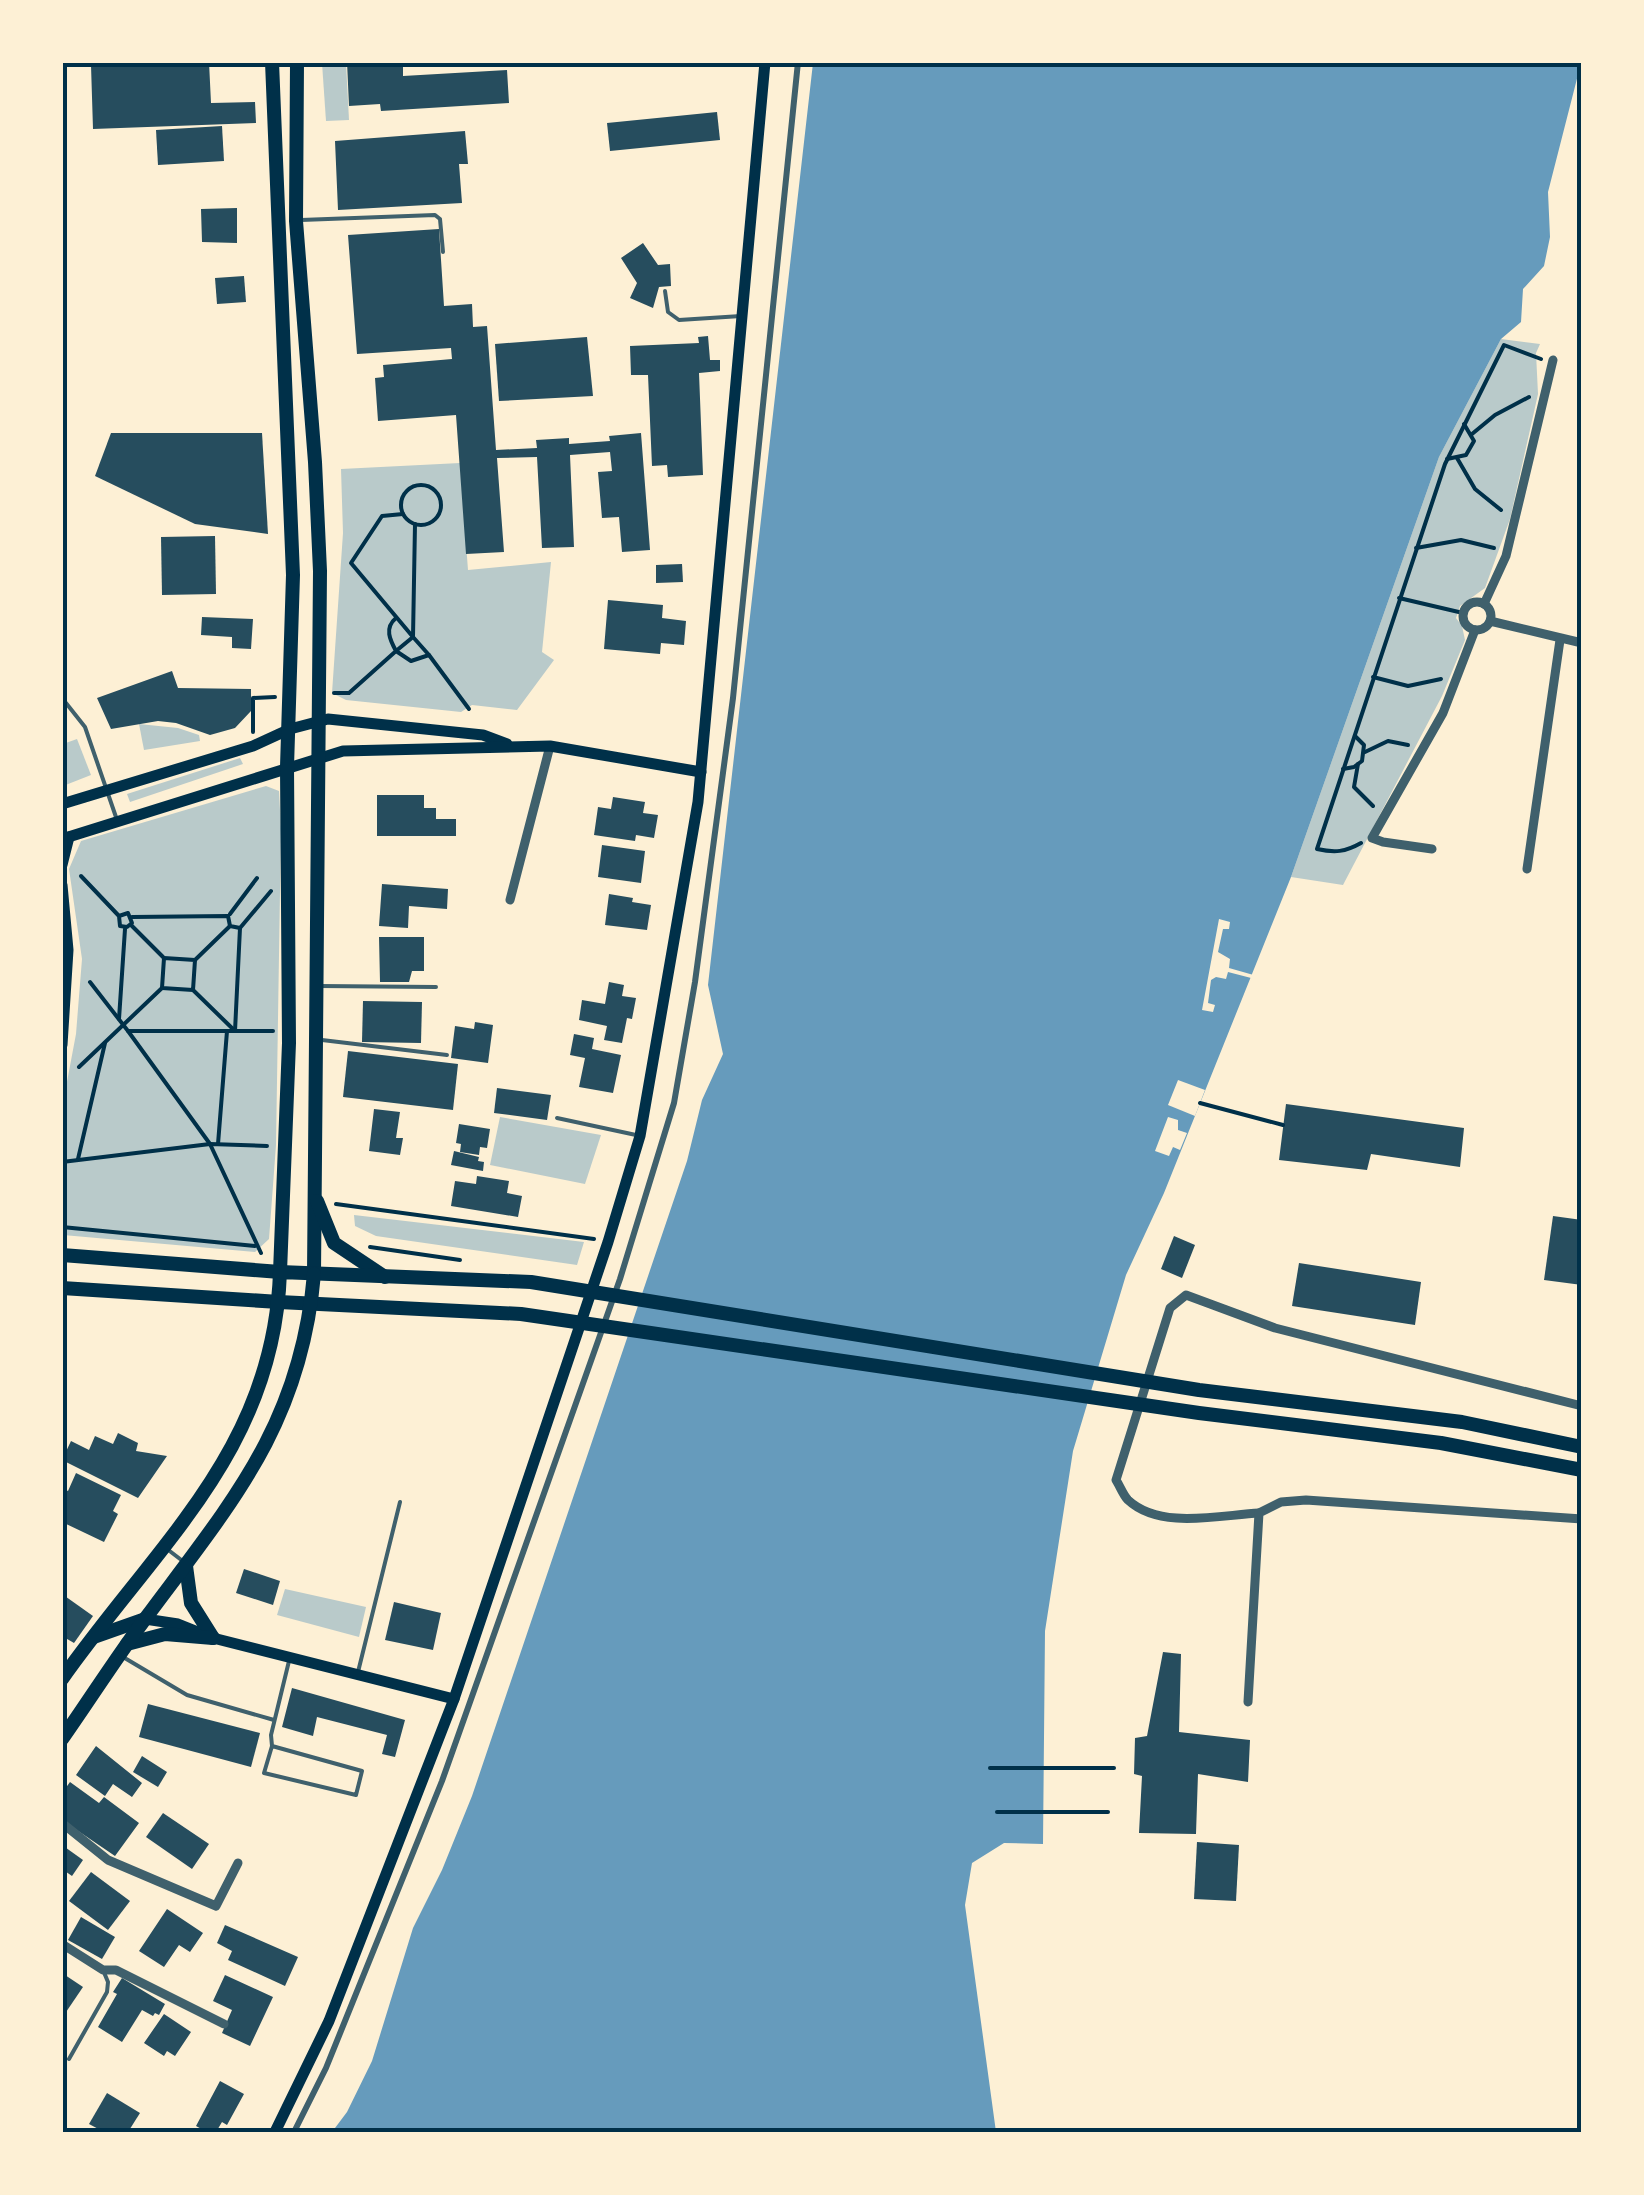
<svg xmlns="http://www.w3.org/2000/svg" width="1644" height="2195" font-family="'Zilla Slab',serif">
  <style>
    .green { fill: #b9caca }
    .water { fill: #669bbc }
    .pier { fill: #fdf0d5 }
    .building { fill: #264d5e }
    .lines { fill: none; stroke-linecap: round; stroke-linejoin: round }
    .path { stroke: #003049; stroke-width: 4 }
    .service { stroke: #3f606c; stroke-width: 4 }
    .pedestrian { stroke: #3f606c; stroke-width: 6 }
    .minor { stroke: #3f606c; stroke-width: 9 }
    .secondary { stroke: #003049; stroke-width: 11 }
    .primary { stroke: #003049; stroke-width: 14 }
    .trunk { stroke: #003049; stroke-width: 14 }
    .neatline { fill: none; stroke: #003049; stroke-width: 4 }
  </style>
  <rect width="100%" height="100%" fill="#fdf0d5"/>
  <!-- green -->
  <g class="green">
    <polygon points="322,63 346,63 349,120 326,121"/>
    <polygon points="1501,339 1540,344 1536,353 1538,394 1510,519 1485,588 1460,606 1456,618 1462,626 1465,640 1442,696 1343,885 1291,877 1439,457"/>
    <polygon points="460,463 468,570 551,562 542,652 554,660 517,710 472,705 461,712 346,700 332,693 343,533 341,469"/>
    <polygon points="139,724 178,728 199,735 200,741 144,750"/>
    <polygon points="77,739 91,775 63,786 63,744"/>
    <polygon points="240,758 243,764 130,802 127,794"/>
    <polygon points="266,786 279,791 281,829 276,1145 269,1239 255,1252 63,1235 63,1103 76,1034 82,959 69,869 81,841"/>
    <polygon points="500,1117 601,1135 585,1184 490,1165"/>
    <polygon points="354,1215 584,1242 577,1265 376,1236 355,1226"/>
    <polygon points="285,1589 366,1607 359,1637 277,1615"/>
  </g>
  <!-- water -->
  <polygon class="water" points="813,63 1581,63 1548,192 1550,237 1544,266 1523,289 1521,322 1501,339 1439,457 1291,877 1164,1193 1126,1275 1073,1451 1045,1631 1043,1844 1004,1843 972,1863 965,1905 996,2132 332,2132 347,2112 372,2061 413,1928 442,1870 472,1796 687,1161 702,1100 723,1054 708,985"/>
  <!-- pier -->
  <g class="pier">
    <polygon points="1219,919 1230,922 1229,929 1223,929 1218,952 1230,959 1229,968 1257,976 1255,979 1228,972 1226,979 1216,977 1211,980 1208,1003 1215,1005 1213,1012 1202,1010"/>
    <polygon points="1178,1080 1205,1090 1195,1116 1168,1105"/>
    <polygon points="1168,1117 1178,1120 1178,1130 1187,1133 1180,1150 1173,1147 1169,1156 1155,1151"/>
  </g>
  <!-- building -->
  <g class="building">
    <polygon points="154,62 209,62 211,103 255,102 256,123 93,129 91,65"/>
    <polygon points="347,62 403,62 403,76 507,70 509,103 381,111 380,104 349,106"/>
    <polygon points="717,112 720,140 610,151 607,123"/>
    <polygon points="222,126 224,161 158,165 156,130"/>
    <polygon points="465,131 468,164 459,164 462,203 338,210 335,141"/>
    <polygon points="237,208 237,243 202,242 201,209"/>
    <polygon points="439,229 444,306 472,304 473,327 487,326 496,450 537,448 536,440 569,438 569,444 610,441 609,436 641,433 650,550 622,552 619,517 602,518 598,472 612,471 610,452 570,455 574,547 542,548 537,457 497,458 504,552 466,554 456,415 378,421 375,378 384,377 383,365 452,359 451,348 357,354 348,235"/>
    <polygon points="643,243 658,265 670,264 671,286 659,287 653,308 630,298 637,283 621,258"/>
    <polygon points="244,276 246,302 217,304 215,278"/>
    <polygon points="708,336 710,360 720,360 720,371 699,373 703,475 668,477 667,465 652,466 648,375 631,375 630,346 699,343 698,337"/>
    <polygon points="587,337 593,396 499,401 495,344"/>
    <polygon points="111,433 262,433 268,534 195,524 95,476"/>
    <polygon points="215,536 216,594 162,595 161,537"/>
    <polygon points="682,564 683,582 656,583 656,565"/>
    <polygon points="608,600 663,605 662,618 686,621 684,645 661,643 660,654 604,649"/>
    <polygon points="202,617 253,619 251,649 232,648 232,637 201,635"/>
    <polygon points="172,671 178,688 251,689 251,711 235,728 210,735 176,723 158,721 111,729 97,698"/>
    <polygon points="377,795 424,795 424,808 436,808 436,819 456,819 456,836 377,836"/>
    <polygon points="613,797 645,802 643,813 658,815 654,838 636,835 635,841 594,835 598,807 611,809"/>
    <polygon points="602,845 645,851 641,883 598,877"/>
    <polygon points="382,884 448,889 447,909 409,906 408,928 379,926"/>
    <polygon points="609,894 633,898 632,902 651,905 647,930 605,925"/>
    <polygon points="379,937 424,937 424,971 412,971 409,982 380,982"/>
    <polygon points="609,982 624,985 622,996 636,998 632,1019 627,1018 622,1043 604,1040 607,1026 579,1020 582,1000 605,1004"/>
    <polygon points="363,1001 422,1002 421,1043 362,1042"/>
    <polygon points="475,1022 493,1025 488,1063 451,1058 455,1026 474,1029"/>
    <polygon points="574,1034 594,1038 592,1049 621,1055 613,1093 579,1087 585,1058 570,1055"/>
    <polygon points="348,1051 458,1064 453,1110 343,1097"/>
    <polygon points="497,1088 551,1095 547,1120 494,1113"/>
    <polygon points="1286,1104 1464,1128 1460,1167 1371,1154 1367,1170 1279,1160"/>
    <polygon points="374,1109 400,1112 396,1138 403,1138 400,1155 369,1151"/>
    <polygon points="459,1124 490,1129 487,1148 480,1147 479,1155 460,1152 461,1144 456,1143"/>
    <polygon points="454,1151 479,1157 478,1161 484,1162 483,1171 451,1165"/>
    <polygon points="477,1176 509,1181 507,1193 522,1196 518,1217 451,1206 455,1181 476,1184"/>
    <polygon points="1553,1216 1582,1220 1582,1285 1544,1280"/>
    <polygon points="1174,1236 1195,1245 1182,1278 1161,1269"/>
    <polygon points="1299,1263 1421,1282 1415,1325 1292,1306"/>
    <polygon points="118,1433 138,1443 136,1451 167,1456 138,1498 62,1460 71,1441 89,1450 95,1436 113,1444"/>
    <polygon points="76,1473 121,1495 113,1511 118,1514 104,1542 62,1522 62,1488 68,1491"/>
    <polygon points="244,1569 280,1581 273,1605 236,1593"/>
    <polygon points="62,1594 93,1616 74,1643 62,1636"/>
    <polygon points="394,1602 441,1613 433,1650 385,1640"/>
    <polygon points="1163,1652 1181,1654 1179,1732 1250,1740 1248,1782 1198,1774 1196,1834 1139,1833 1142,1776 1134,1774 1135,1738 1147,1736"/>
    <polygon points="292,1688 405,1720 395,1757 382,1754 387,1735 317,1717 313,1736 282,1727"/>
    <polygon points="148,1704 260,1733 251,1767 139,1737"/>
    <polygon points="96,1746 142,1783 132,1797 113,1784 105,1796 76,1775"/>
    <polygon points="142,1756 167,1772 158,1787 133,1772"/>
    <polygon points="70,1782 99,1803 104,1797 139,1823 115,1856 62,1820 62,1793"/>
    <polygon points="163,1813 209,1844 192,1869 146,1837"/>
    <polygon points="1197,1842 1239,1845 1236,1901 1194,1899"/>
    <polygon points="62,1845 83,1860 72,1876 62,1869"/>
    <polygon points="91,1872 130,1901 108,1930 69,1901"/>
    <polygon points="167,1909 203,1933 190,1952 179,1945 164,1967 139,1951"/>
    <polygon points="81,1917 115,1937 102,1959 68,1940"/>
    <polygon points="225,1925 298,1957 285,1986 228,1960 232,1951 217,1943"/>
    <polygon points="62,1973 83,1987 62,2018"/>
    <polygon points="225,1975 273,1997 250,2046 222,2033 232,2010 213,2001"/>
    <polygon points="122,1978 165,2004 159,2015 155,2013 153,2016 142,2010 122,2042 98,2027 117,1994 113,1992"/>
    <polygon points="164,2014 191,2032 175,2056 167,2051 164,2056 144,2043"/>
    <polygon points="220,2081 244,2094 227,2125 222,2122 216,2132 207,2132 196,2126"/>
    <polygon points="107,2093 140,2113 128,2132 104,2132 89,2124"/>
  </g>
  <g class="lines">
    <!-- path -->
    <g class="path">
      <polyline points="1472,434 1495,415 1529,397"/>
      <polyline points="1457,458 1475,489 1501,510"/>
      <polyline points="1447,459 1466,455 1474,441 1464,424"/>
      <circle cx="421" cy="505" r="20"/>
      <polyline points="403,514 382,516 351,563 413,637 415,524"/>
      <polyline points="1416,548 1461,540 1494,548"/>
      <polyline points="1399,598 1463,613"/>
      <polygon points="413,637 429,655 411,661 396,651"/>
      <polyline points="429,655 469,709"/>
      <polyline points="1373,677 1408,686 1441,679"/>
      <path d="M334 693H349L396 651C390 640 384 628 396 618"/>
      <polyline points="253,732 253,698 275,697"/>
      <polyline points="1365,752 1388,741 1408,745"/>
      <polyline points="1358,764 1354,787 1373,806"/>
      <polyline points="1343,769 1354,767 1362,761 1364,745 1355,736"/>
      <path d="M1361 843C1345 852 1335 853 1317 849L1445 464 1504 345 1541 359"/>
      <polyline points="81,876 119,916 120,926 127,927 132,923 128,913 119,916"/>
      <polyline points="230,914 257,878"/>
      <polyline points="132,917 228,916 230,926 240,928"/>
      <polyline points="131,925 163,957"/>
      <polyline points="195,960 230,926"/>
      <polyline points="90,982 128,1031 235,1031 240,928 271,891"/>
      <polyline points="193,990 195,960 164,958 162,988 193,990 235,1031 273,1031"/>
      <polyline points="119,1019 125,929"/>
      <polyline points="128,1031 210,1144 261,1253"/>
      <polyline points="79,1067 162,988"/>
      <polyline points="1200,1103 1283,1125"/>
      <polyline points="218,1144 227,1031"/>
      <polyline points="78,1159 105,1043"/>
      <polyline points="62,1162 210,1144 267,1146"/>
      <polyline points="336,1204 594,1239"/>
      <polyline points="62,1227 255,1246"/>
      <polyline points="370,1247 460,1260"/>
      <polyline points="990,1768 1114,1768"/>
      <polyline points="997,1812 1108,1812"/>
    </g>
    <!-- service -->
    <g class="service">
      <polyline points="301,220 435,215 440,219 443,252"/>
      <polyline points="665,291 668,312 679,320 741,316"/>
      <polyline points="62,707 66,703 85,727 117,820"/>
      <polyline points="319,986 436,987"/>
      <polyline points="322,1040 447,1055"/>
      <polyline points="557,1118 636,1135"/>
      <polyline points="167,1549 184,1562"/>
      <polyline points="123,1657 187,1695 274,1720"/>
      <polyline points="358,1672 400,1502"/>
      <polyline points="272,1746 264,1773 356,1795 362,1771 272,1746 271,1735 289,1661"/>
      <polyline points="69,2059 107,1992 108,1982 103,1970"/>
    </g>
    <!-- pedestrian -->
    <polyline class="pedestrian" points="294,2132 326,2068 442,1781 620,1279 674,1103 695,982 733,698 798,62"/>
    <!-- minor -->
    <g class="minor">
      <circle cx="1477" cy="616" r="14"/>
      <polyline points="1484,604 1506,556 1553,360"/>
      <polyline points="1490,621 1582,643"/>
      <polyline points="1432,849 1383,842 1372,838 1443,713 1475,630"/>
      <polyline points="1527,869 1560,640"/>
      <polyline points="510,900 550,746"/>
      <path d="M1259 1513C1220 1515 1160 1530 1128 1500 1123 1495 1120 1486 1116 1480L1170 1308 1186 1295 1275 1328 1582 1406"/>
      <polyline points="1248,1702 1259,1513 1281,1502 1306,1500 1582,1519"/>
      <polyline points="62,1823 108,1860 216,1906 238,1863"/>
      <polyline points="62,1944 103,1970 116,1970 224,2024"/>
    </g>
    <!-- secondary -->
    <g class="secondary">
      <polyline points="62,804 253,746 290,729 328,719 483,735 507,744"/>
      <polyline points="62,839 343,751 550,746 701,772"/>
      <polyline points="62,865 69,837"/>
      <polyline points="62,885 68,950 62,1045"/>
      <polyline points="145,1619 178,1624 213,1638 454,1699"/>
      <polyline points="275,2132 329,2021 454,1699 608,1242 640,1136 698,802 765,62"/>
    </g>
    <!-- primary -->
    <g class="primary">
      <polyline points="297,62 296,221 315,462 320,571 314,1274"/>
      <polyline points="62,1255 280,1272 289,1043 287,767 293,575 272,62"/>
      <polyline points="62,1288 279,1302"/>
    </g>
    <!-- trunk -->
    <g class="trunk">
      <polyline points="317,1201 334,1243 385,1277"/>
      <polyline points="279,1302 521,1314 1199,1413 1441,1443 1582,1470"/>
      <polyline points="186,1566 191,1603 213,1638"/>
      <polyline points="94,1637 145,1619"/>
      <polyline points="127,1644 165,1634 213,1638"/>
      <path d="M62 1679C157 1544 274 1450 280 1272L531 1282 1199 1390 1462 1422 1582 1447"/>
      <path d="M62 1739C90 1699 116 1658 145 1619 231 1503 301 1425 314 1274"/>
    </g>
  </g>
  <!-- border -->
  <rect width="1644" height="2195" fill="none" stroke="#fdf0d5" stroke-width="130"/>
  <rect x="65" y="65" width="1514" height="2065" class="neatline"/>
</svg>
